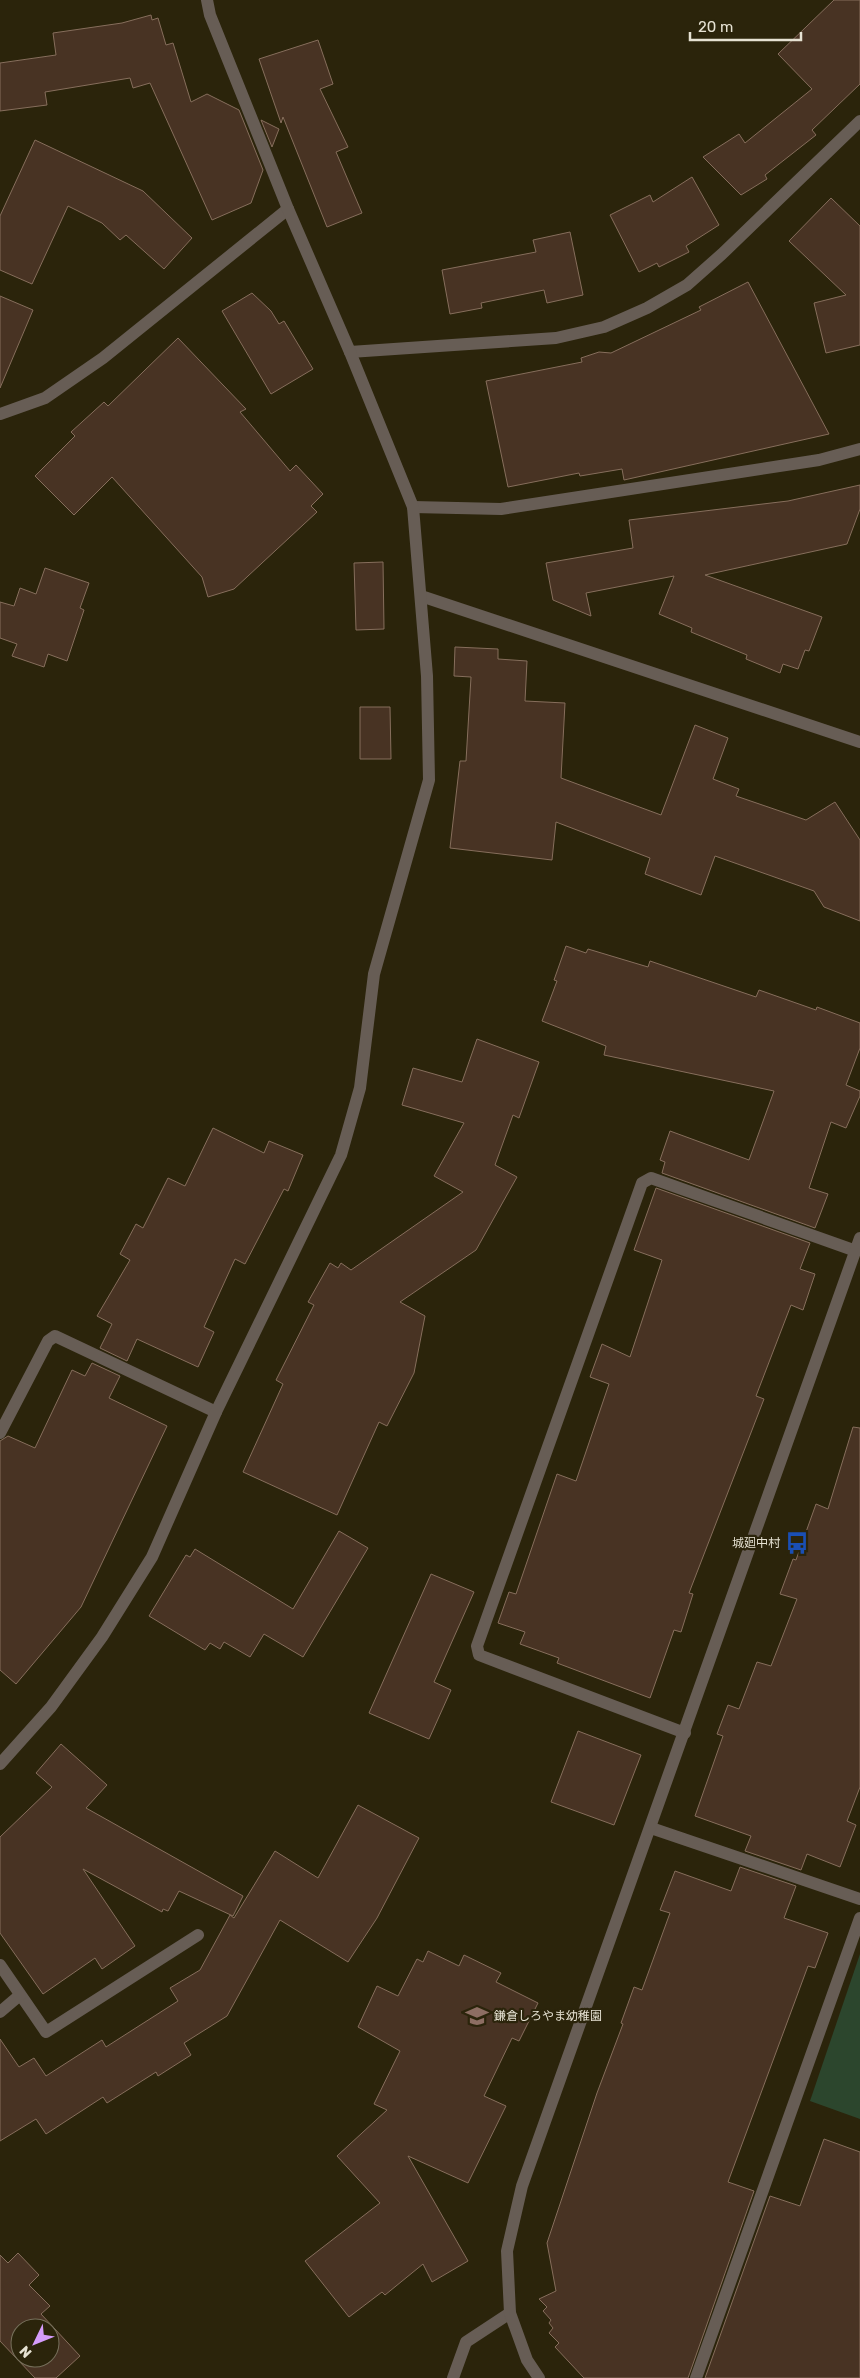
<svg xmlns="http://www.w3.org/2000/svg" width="860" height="2378" font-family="Rubik,'Noto Sans JP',sans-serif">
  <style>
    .green { fill: #2c462d }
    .building { fill: #483323; stroke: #866e5c; fill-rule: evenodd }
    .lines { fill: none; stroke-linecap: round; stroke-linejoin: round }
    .minor { stroke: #675d55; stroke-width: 12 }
    .labels { text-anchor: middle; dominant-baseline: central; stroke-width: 4.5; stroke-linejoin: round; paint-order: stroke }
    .poi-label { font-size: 12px; fill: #e6e2d3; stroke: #2b240b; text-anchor: end }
  </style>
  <rect width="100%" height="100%" fill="#2b240b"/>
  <!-- green -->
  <polygon class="green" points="860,1954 860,2119 810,2101"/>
  <!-- building -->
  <g class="building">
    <polygon points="834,0 860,0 860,84 812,130 816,135 765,175 767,179 741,195 703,157 739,134 745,143 812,89 778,54"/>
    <polygon points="151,15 152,20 158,18 166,45 173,43 191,102 207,94 239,110 263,170 251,203 212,220 150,83 133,88 130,78 45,92 47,105 0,111 0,63 56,55 53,33 122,23"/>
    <polygon points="318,40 333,84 320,89 348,147 336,152 362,213 327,227 283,117 281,123 259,59"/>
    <polygon points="261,120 279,129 272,147"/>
    <polygon points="35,140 143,191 192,238 164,269 126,235 120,240 102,223 68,206 32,284 0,270 0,216"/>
    <polygon points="692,177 719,225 686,246 689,252 659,267 657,263 639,272 610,215 650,195 653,202"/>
    <polygon points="831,198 860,226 860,345 826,353 814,303 846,295 789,241"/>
    <polygon points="570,232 583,295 547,303 544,290 481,303 482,308 450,314 442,270 536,252 533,240"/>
    <polygon points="748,282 829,434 624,480 622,469 580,476 579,473 508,487 486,381 582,362 581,358 599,352 611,353 701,310 699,307"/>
    <polygon points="252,293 271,311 279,324 284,321 313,369 271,394 222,311"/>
    <polygon points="0,296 33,310 0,388"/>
    <polygon points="178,338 246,409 240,412 290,471 296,465 323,494 311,506 317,512 234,589 208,597 202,577 112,477 74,515 35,476 75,436 71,432 104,402 108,406"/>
    <polygon points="860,485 860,509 847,544 705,575 822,617 809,651 805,650 798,669 783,664 780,673 746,659 747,655 691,632 692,628 659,614 674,576 586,593 591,616 553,600 546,563 633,548 629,520 788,501"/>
    <polygon points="383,562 384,629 356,630 354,563"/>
    <polygon points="45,568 89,583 80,608 84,610 67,661 48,654 44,667 12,656 17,644 0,638 0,602 14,606 20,588 36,594"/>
    <polygon points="455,647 498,649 498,659 527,661 525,701 565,703 561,778 661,815 695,725 728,738 713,779 739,789 736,796 806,820 835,802 860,840 860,921 824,907 814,891 715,856 701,895 645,874 650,858 556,822 552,860 450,848 460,761 466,761 471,677 454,676"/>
    <polygon points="360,707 390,707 391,759 360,759"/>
    <polygon points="566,946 586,953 588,949 648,967 650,961 756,997 759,990 816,1010 817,1007 860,1023 860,1048 846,1085 860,1091 860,1096 846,1128 831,1122 809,1188 828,1194 815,1228 662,1173 665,1162 660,1160 670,1131 749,1160 774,1091 604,1055 606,1046 542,1021 557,981 554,980"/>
    <polygon points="477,1039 539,1062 519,1118 513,1115 495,1165 517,1177 476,1250 400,1302 425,1316 414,1373 387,1426 379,1422 337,1515 243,1472 283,1384 276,1380 314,1305 308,1302 330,1263 338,1268 341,1263 351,1270 463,1192 434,1176 464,1123 402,1105 413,1068 462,1082"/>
    <polygon points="213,1128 264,1153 269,1141 303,1155 288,1191 284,1189 245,1264 235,1259 204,1327 214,1332 198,1367 137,1339 127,1361 100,1348 112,1324 97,1316 130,1260 120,1254 136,1224 143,1228 168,1178 185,1186"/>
    <polygon points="656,1188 810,1243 800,1269 815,1274 803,1310 791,1305 756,1396 764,1399 689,1593 693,1594 681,1632 674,1630 650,1698 557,1663 559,1658 520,1644 525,1632 498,1623 509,1592 516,1594 557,1474 576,1481 609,1384 590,1377 602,1344 630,1357 662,1260 634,1250"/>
    <polygon points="92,1363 120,1376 109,1398 167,1426 81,1607 16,1684 0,1670 0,1441 8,1436 35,1448 72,1370 85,1376"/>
    <polygon points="853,1427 860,1428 860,1787 847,1821 856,1825 840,1867 807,1854 801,1870 745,1851 751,1836 695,1816 723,1736 717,1734 728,1705 739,1709 757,1662 771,1666 797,1599 780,1594 793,1559 796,1560 816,1504 828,1509"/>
    <polygon points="339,1531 368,1548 303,1657 264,1634 250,1657 224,1642 220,1649 210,1643 205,1650 149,1616 186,1555 190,1557 195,1549 293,1609"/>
    <polygon points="431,1574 474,1592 434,1682 451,1690 429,1739 369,1713"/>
    <polygon points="578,1731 641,1755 614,1825 551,1802"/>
    <polygon points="61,1744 107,1785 86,1808 243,1896 233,1916 179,1891 168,1911 163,1909 162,1912 83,1869 135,1946 102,1969 95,1958 43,1994 0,1933 0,1837 52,1787 36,1773"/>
    <polygon points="358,1805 419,1838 377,1918 348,1962 280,1920 227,2016 184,2043 191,2055 158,2076 156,2072 107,2103 103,2097 46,2134 36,2119 0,2141 0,2039 19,2067 34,2058 46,2076 102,2040 106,2047 178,2001 170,1988 200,1970 230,1915 234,1918 275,1851 318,1878"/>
    <polygon points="740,1867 796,1886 784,1918 828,1933 815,1968 808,1966 728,2182 754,2191 688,2378 584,2378 555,2347 559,2343 549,2333 553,2328 549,2323 551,2320 543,2311 547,2307 539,2299 556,2291 547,2243 597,2093 623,2024 621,2023 634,1987 642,1990 670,1913 660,1910 675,1871 731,1891"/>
    <polygon points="428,1951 459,1966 464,1955 501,1973 496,1982 538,2003 519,2041 512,2038 484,2096 506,2106 468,2183 408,2156 468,2261 432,2282 423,2264 385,2295 382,2292 349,2317 305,2261 380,2203 337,2156 387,2110 374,2104 400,2051 358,2027 377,1986 398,1996 417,1959 423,1962"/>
    <polygon points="824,2139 860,2152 860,2378 705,2378 770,2196 800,2206"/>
    <path d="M18 2253 39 2275 29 2285 50 2306 41 2314 80 2356 56 2378H35L0 2341V2255L8 2263ZM20 2328H50V2358H20Z"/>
  </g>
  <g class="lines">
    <!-- minor -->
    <g class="minor">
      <polyline points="350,352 556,338 604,327 647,308 687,285 722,254 860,121"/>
      <polyline points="0,414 45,398 103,358 288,209"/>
      <polyline points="413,507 501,509 819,460 860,449"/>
      <polyline points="421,596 860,742"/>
      <polyline points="0,1433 48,1341 55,1336 216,1412"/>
      <polyline points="685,1733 479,1655 477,1646 642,1183 651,1178 856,1251"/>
      <polyline points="0,1764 51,1707 102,1637 152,1557 216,1412 341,1155 360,1088 374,974 429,780 427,676 413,507 350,352 288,209 210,15 207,0"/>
      <polyline points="651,1828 860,1899"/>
      <polyline points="0,1965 46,2032 198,1935"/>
      <polyline points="0,2012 20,1995"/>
      <polyline points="453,2378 466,2342 510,2313"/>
      <polyline points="539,2378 527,2360 510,2313 507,2251 522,2186 860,1238"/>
      <polyline points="696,2378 860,1918"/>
    </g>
  </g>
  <!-- icons -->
  <defs>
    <symbol id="bus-bare" viewBox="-9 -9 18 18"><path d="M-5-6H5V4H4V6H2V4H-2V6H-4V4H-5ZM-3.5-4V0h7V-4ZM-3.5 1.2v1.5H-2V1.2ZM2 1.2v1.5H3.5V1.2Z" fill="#1a4fb4" stroke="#2b240b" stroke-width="2.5" paint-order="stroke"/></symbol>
    <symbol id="school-bare" viewBox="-9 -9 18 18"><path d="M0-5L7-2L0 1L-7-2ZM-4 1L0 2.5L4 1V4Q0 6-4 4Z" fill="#8d6e63" stroke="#2b240b" stroke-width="2.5" paint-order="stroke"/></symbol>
  </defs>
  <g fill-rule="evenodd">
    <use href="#bus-bare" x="781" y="1527" width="32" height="32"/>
    <use href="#school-bare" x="461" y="2000" width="32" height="32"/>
  </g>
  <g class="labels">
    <!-- poi labels -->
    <g class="poi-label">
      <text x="780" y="1543">城廻中村</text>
      <text x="494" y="2016" text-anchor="start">鎌倉しろやま幼稚園</text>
    </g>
  </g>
  <!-- north arrow -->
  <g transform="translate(35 2343) rotate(227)"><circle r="24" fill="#2b240b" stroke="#76705b"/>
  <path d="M0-4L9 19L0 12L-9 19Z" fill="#d59cfb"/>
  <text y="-8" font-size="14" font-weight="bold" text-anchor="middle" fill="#e6e2d3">N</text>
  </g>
  <!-- scale -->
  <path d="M690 32v8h111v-8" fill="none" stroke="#e6e2d3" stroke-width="2.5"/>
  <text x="698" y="32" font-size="15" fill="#e6e2d3" stroke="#2b240b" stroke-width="4" paint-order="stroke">20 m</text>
</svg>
